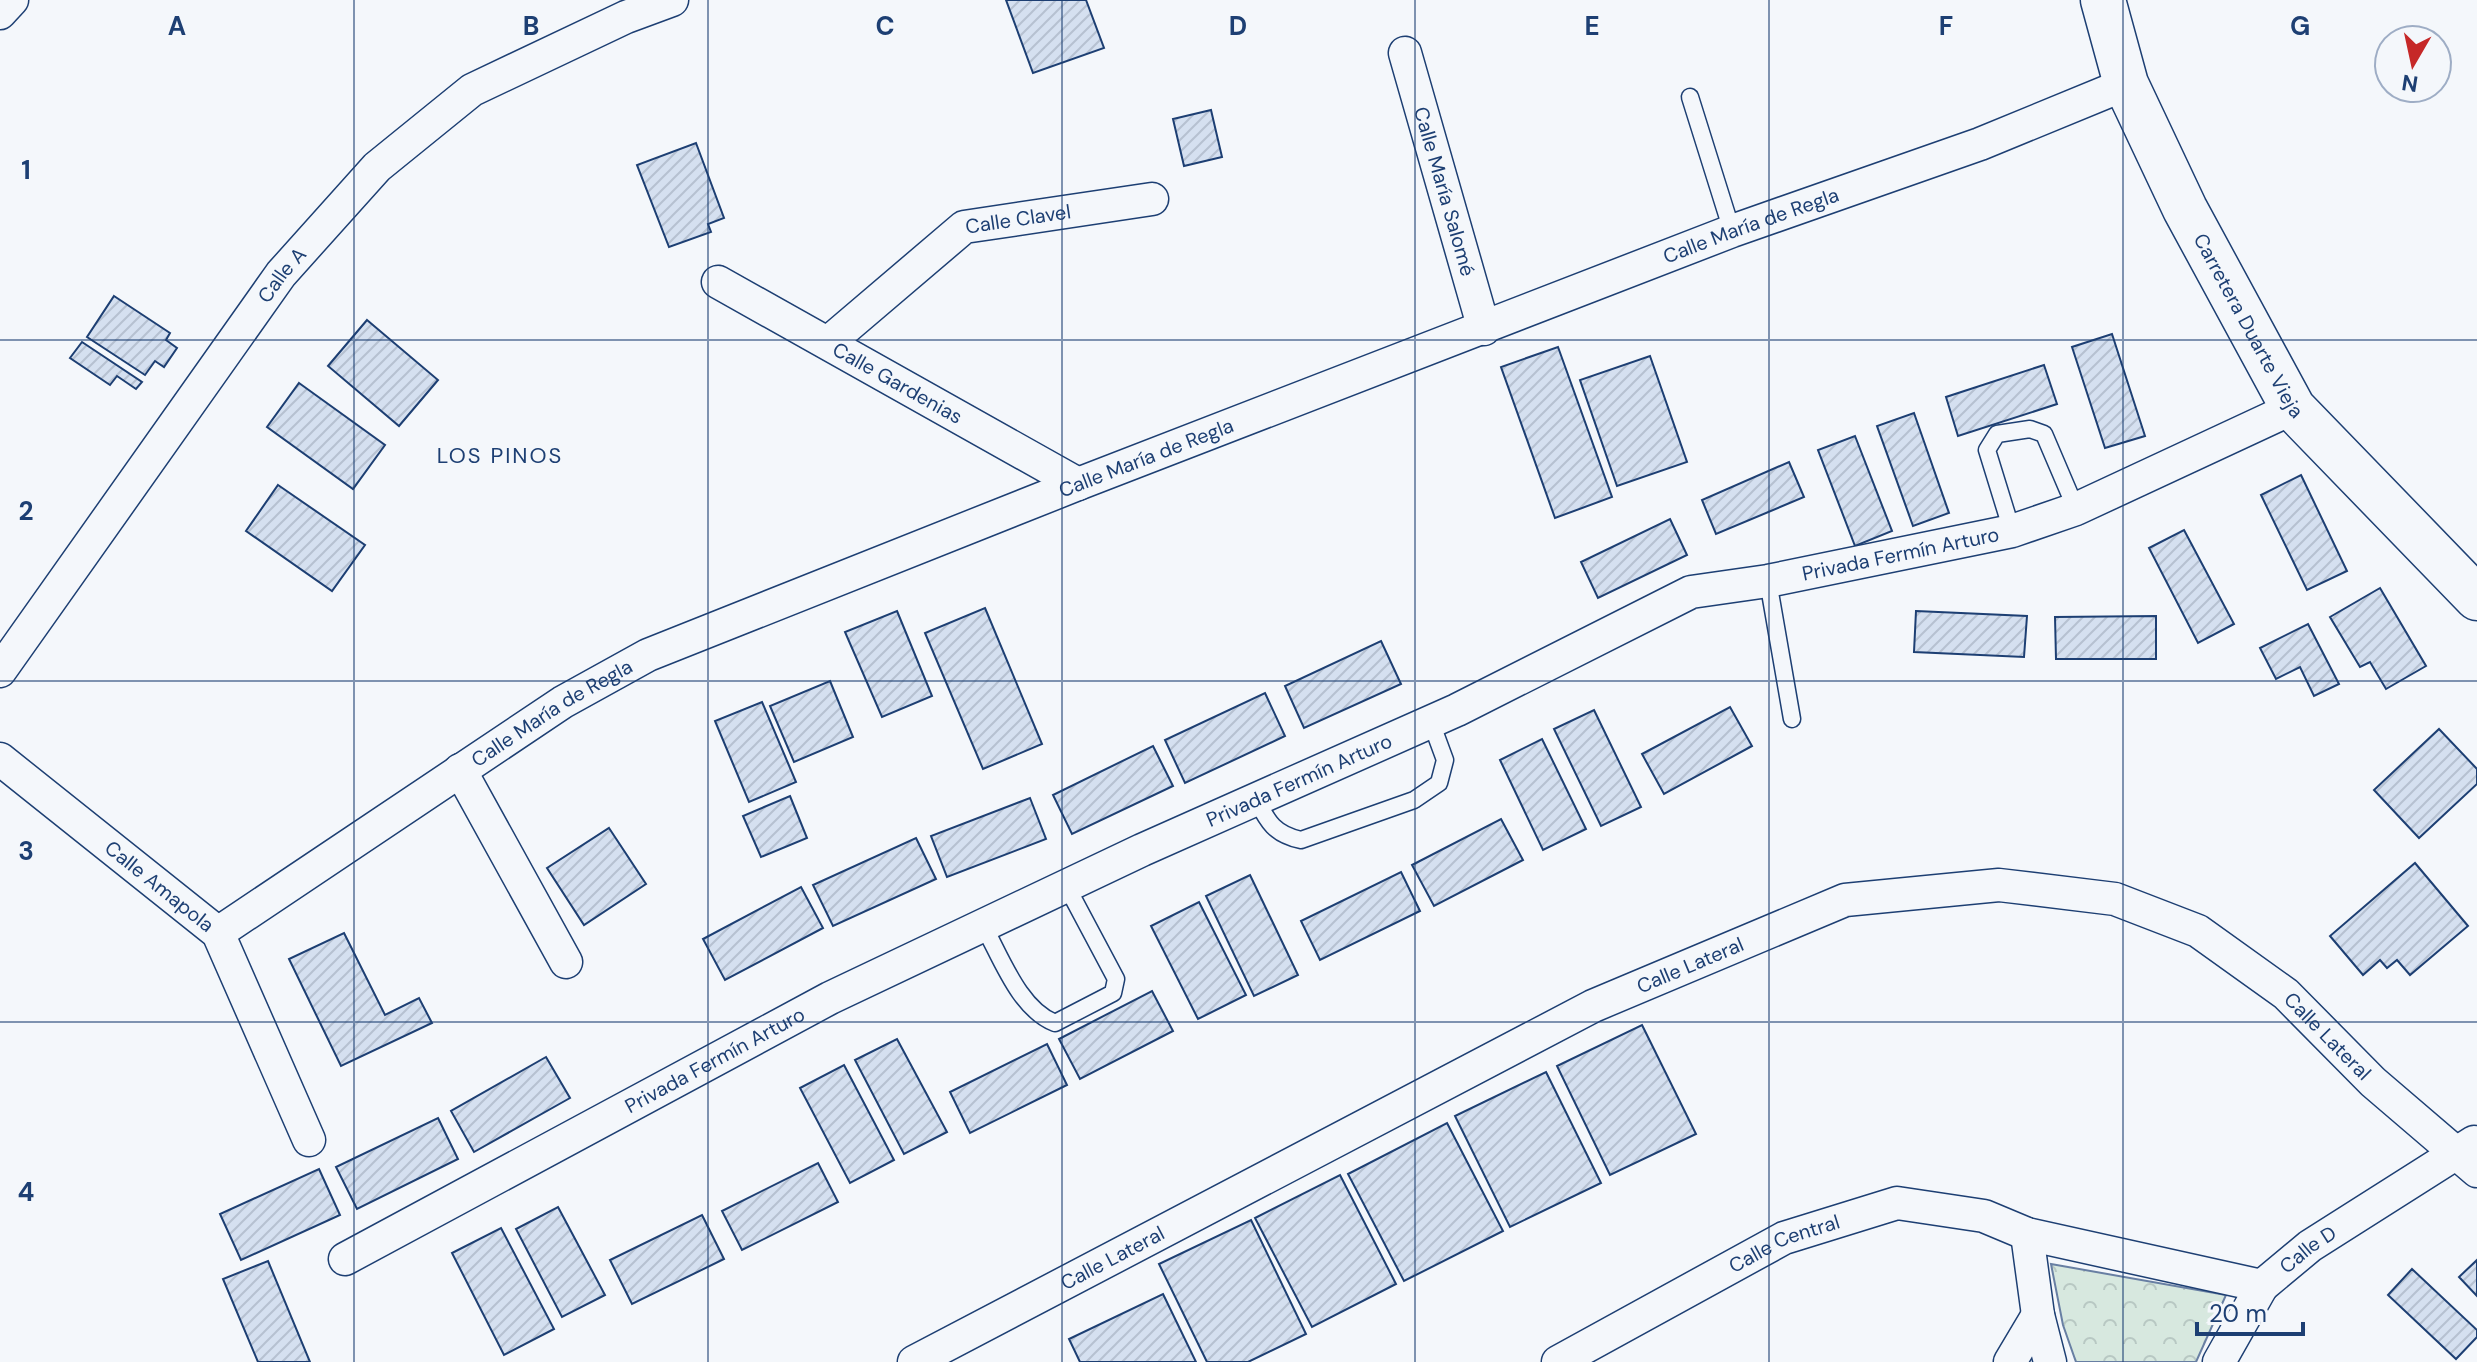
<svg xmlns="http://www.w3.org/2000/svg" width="2477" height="1362" font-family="'DM Sans',sans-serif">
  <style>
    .park { fill: url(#park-crowns); stroke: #687fa3; stroke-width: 2 }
    .building { fill: url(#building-hatch); stroke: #1d3f73; stroke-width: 2 }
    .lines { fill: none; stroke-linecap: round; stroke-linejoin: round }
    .lane-casing { stroke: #1d3f73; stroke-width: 19 }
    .street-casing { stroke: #1d3f73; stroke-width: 35 }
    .secondary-casing { stroke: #1d3f73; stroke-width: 47 }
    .lane { stroke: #f4f7fb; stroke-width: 16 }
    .street { stroke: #f4f7fb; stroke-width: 32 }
    .secondary { stroke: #f4f7fb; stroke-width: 44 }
    .grid { fill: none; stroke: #1d3f73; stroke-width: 2; stroke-opacity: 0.55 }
    .labels { text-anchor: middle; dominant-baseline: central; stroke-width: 6; stroke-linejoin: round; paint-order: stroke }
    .street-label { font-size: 20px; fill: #1d3f73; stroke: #f4f7fb }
    .neighbourhood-label { font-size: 22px; letter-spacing: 2px; fill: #1d3f73; stroke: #f4f7fb }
    .grid-label { font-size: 26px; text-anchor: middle; font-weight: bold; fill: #1d3f73; stroke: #f4f7fb; stroke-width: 6; stroke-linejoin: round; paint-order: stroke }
  </style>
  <defs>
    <pattern id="park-crowns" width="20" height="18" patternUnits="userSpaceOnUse" patternTransform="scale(2)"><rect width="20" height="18" fill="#d7e8df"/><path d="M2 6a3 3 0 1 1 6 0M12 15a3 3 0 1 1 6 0" fill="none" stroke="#b8c8c3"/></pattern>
    <pattern id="building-hatch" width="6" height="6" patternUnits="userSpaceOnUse" patternTransform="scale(2)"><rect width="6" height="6" fill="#d5e0f0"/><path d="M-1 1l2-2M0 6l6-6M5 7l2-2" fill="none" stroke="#b6c1d1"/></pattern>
  </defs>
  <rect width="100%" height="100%" fill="#f4f7fb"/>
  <!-- park -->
  <polygon class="park" points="2051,1264 2226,1295 2196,1362 2076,1362 2063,1325"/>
  <!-- building -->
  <g class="building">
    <polygon points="1006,0 1086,0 1104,48 1033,73"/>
    <polygon points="1211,110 1222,157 1184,166 1173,119"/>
    <polygon points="696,143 724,218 708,224 711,232 669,247 637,165"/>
    <polygon points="114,296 170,333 166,340 177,348 164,367 155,361 145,375 87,337"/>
    <polygon points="367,320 438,380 399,426 328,366"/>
    <polygon points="2112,334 2145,436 2105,448 2072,347"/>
    <polygon points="82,342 142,382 136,389 117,376 110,385 70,358"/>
    <polygon points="1558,347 1612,497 1555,518 1501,367"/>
    <polygon points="1650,356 1687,462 1617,486 1580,380"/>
    <polygon points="2044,365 2057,404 1958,436 1946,397"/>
    <polygon points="299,383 385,445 353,489 267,427"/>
    <polygon points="1914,413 1949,513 1913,526 1877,426"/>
    <polygon points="1855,436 1892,531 1855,546 1818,450"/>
    <polygon points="1789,462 1804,497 1716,534 1702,500"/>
    <polygon points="2301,475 2347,571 2307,590 2261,495"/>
    <polygon points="278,485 365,545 332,591 246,531"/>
    <polygon points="1670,519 1687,555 1598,598 1581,562"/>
    <polygon points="2184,530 2234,624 2198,643 2149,548"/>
    <polygon points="2380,588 2426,666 2386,689 2370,662 2360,667 2330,617"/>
    <polygon points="985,608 1042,744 983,769 925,633"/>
    <polygon points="897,611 932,696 882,717 845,632"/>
    <polygon points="1916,611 2027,616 2024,657 1914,652"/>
    <polygon points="2156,616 2156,659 2056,659 2055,617"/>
    <polygon points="2308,624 2339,684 2314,696 2300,667 2276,679 2260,648"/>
    <polygon points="1381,641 1401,684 1304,728 1285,686"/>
    <polygon points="830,681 853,737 794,762 770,706"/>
    <polygon points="1265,693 1285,736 1185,783 1165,740"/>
    <polygon points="762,702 796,782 749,802 715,721"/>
    <polygon points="1730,707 1752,746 1664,794 1642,754"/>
    <polygon points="1594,710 1641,807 1601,826 1554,729"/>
    <polygon points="2439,729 2477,769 2477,784 2419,838 2374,790"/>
    <polygon points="1542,739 1586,829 1543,850 1500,760"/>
    <polygon points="1153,746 1173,786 1072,834 1053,795"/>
    <polygon points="790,796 807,838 761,857 743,816"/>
    <polygon points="1030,798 1046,839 947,877 931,836"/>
    <polygon points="1501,819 1523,860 1434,906 1412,865"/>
    <polygon points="609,828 646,884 584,925 547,868"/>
    <polygon points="916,838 936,879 833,926 813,885"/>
    <polygon points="2415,863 2468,926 2410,975 2397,960 2387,968 2380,960 2363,975 2330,936"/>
    <polygon points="1401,872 1420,911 1320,960 1301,921"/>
    <polygon points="1250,875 1298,975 1254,996 1206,896"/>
    <polygon points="801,887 823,928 725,980 703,939"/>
    <polygon points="1199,902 1246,995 1198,1019 1151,926"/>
    <polygon points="344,933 385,1015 419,998 432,1023 341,1066 289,959"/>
    <polygon points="1152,991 1173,1031 1080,1079 1059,1039"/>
    <polygon points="1642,1025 1696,1134 1610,1175 1557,1066"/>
    <polygon points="897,1039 947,1132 904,1154 855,1060"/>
    <polygon points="1047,1044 1067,1085 970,1133 950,1092"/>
    <polygon points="546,1057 570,1098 474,1152 451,1111"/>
    <polygon points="844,1065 894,1160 850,1183 800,1088"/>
    <polygon points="1546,1072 1601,1183 1510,1227 1455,1116"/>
    <polygon points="438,1118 458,1159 357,1209 336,1167"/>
    <polygon points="1447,1123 1503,1231 1404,1281 1348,1174"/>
    <polygon points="818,1163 838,1202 742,1250 722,1211"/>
    <polygon points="319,1169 340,1215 241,1260 220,1214"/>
    <polygon points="1340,1175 1396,1284 1312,1327 1255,1218"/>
    <polygon points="558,1207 605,1295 562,1317 516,1229"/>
    <polygon points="702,1215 724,1259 632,1304 610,1260"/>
    <polygon points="1251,1220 1306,1334 1248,1362 1207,1362 1159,1264"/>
    <polygon points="501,1228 554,1329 504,1355 452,1253"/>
    <polygon points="2477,1260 2477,1296 2459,1277"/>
    <polygon points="268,1261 310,1362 258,1362 223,1279"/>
    <polygon points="2412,1269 2477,1330 2477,1337 2456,1359 2388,1295"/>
    <polygon points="1163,1294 1196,1362 1080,1362 1069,1339"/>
  </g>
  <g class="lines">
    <defs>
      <g id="lane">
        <polyline points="1690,97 1732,231"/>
        <polyline points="2012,531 1987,450 1997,434 2030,429 2044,434 2076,509"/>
        <polyline points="1768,581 1792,719"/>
        <path d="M1256 799C1268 822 1274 834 1301 840L1414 800 1439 783 1445 760 1431 722"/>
        <path d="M983 925C1001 957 1019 1009 1055 1023L1113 993 1116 979 1066 885"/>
      </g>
      <g id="street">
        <polyline points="0,13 12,0"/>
        <path id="s1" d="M1405 53 1484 329"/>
        <path id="s2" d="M718 282 1078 484"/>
        <path id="s3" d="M829 342 964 227 1152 199"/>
        <path id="s4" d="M0 671 281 274 377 167 472 90 626 17 672 0"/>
        <path id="s5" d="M0 759 218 933 309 1140"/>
        <polyline points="460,770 566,962"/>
        <path id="s6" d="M218 933 563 702 648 655 1078 484 1732 231 1980 144 2126 84"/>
        <polyline points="2027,1234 2038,1315 2050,1362"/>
        <path id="s7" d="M345 1259 830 998 1142 850 1457 710 1691 592 1768 581 2012 531 2076 509 2293 408"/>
        <path id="s8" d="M914 1362 1593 1006 1845 900 1999 885 2115 899 2198 931 2286 994 2373 1082 2477 1171"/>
        <path id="s9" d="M1558 1362 1784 1238 1897 1203 1984 1216 2027 1234 2262 1286 2310 1246 2474 1142"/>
        <polyline points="2010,1362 2038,1315"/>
        <polyline points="2219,1362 2262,1286"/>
      </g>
      <g id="secondary">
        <path id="s10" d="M2103 0 2126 84 2185 209 2293 408 2477 598"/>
      </g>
    </defs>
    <!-- lane casing -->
    <use href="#lane" class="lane-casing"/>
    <!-- street casing -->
    <use href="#street" class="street-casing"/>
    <!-- secondary casing -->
    <use href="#secondary" class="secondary-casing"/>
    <!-- lane -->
    <use href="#lane" class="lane"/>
    <!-- street -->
    <use href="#street" class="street"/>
    <!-- secondary -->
    <use href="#secondary" class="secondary"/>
  </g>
  <!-- grid -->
  <path class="grid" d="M354 0V1362M708 0V1362M1062 0V1362M1415 0V1362M1769 0V1362M2123 0V1362M0 340H2477M0 681H2477M0 1022H2477"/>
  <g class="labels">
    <!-- street labels -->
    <g class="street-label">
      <text stroke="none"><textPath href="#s1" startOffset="144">Calle María Salomé</textPath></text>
      <text stroke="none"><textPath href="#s3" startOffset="232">Calle Clavel</textPath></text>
      <text stroke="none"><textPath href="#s6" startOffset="1696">Calle María de Regla</textPath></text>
      <text stroke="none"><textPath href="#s4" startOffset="486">Calle A</textPath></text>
      <text stroke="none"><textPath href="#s10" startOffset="358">Carretera Duarte Vieja</textPath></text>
      <text stroke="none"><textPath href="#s2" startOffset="206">Calle Gardenias</textPath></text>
      <text stroke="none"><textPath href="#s6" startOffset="1048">Calle María de Regla</textPath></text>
      <text stroke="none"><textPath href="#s7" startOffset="1716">Privada Fermín Arturo</textPath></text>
      <text stroke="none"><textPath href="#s6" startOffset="400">Calle María de Regla</textPath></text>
      <text stroke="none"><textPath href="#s7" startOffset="1068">Privada Fermín Arturo</textPath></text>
      <text stroke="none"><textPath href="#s5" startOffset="204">Calle Amapola</textPath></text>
      <text stroke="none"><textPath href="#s8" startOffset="872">Calle Lateral</textPath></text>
      <text stroke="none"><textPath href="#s8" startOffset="1568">Calle Lateral</textPath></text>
      <text stroke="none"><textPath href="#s7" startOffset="420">Privada Fermín Arturo</textPath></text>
      <text stroke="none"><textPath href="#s9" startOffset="256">Calle Central</textPath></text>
      <text stroke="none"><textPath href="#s9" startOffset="810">Calle D</textPath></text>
      <text stroke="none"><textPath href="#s8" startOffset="224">Calle Lateral</textPath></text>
    </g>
    <!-- neighbourhood labels -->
    <g class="neighbourhood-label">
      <text x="500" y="455">LOS PINOS</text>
    </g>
  </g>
  <g class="grid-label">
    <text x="177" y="35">A</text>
    <text x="531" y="35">B</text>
    <text x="885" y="35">C</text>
    <text x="1238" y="35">D</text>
    <text x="1592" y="35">E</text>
    <text x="1946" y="35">F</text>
    <text x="2300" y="35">G</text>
    <text x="26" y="179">1</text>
    <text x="26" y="520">2</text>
    <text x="26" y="860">3</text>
    <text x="26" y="1201">4</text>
  </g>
  <!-- north arrow -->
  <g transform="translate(2413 64) rotate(189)"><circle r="38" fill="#f4f7fb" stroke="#9eadc5" stroke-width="2"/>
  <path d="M0-6L14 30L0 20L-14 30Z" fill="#c62828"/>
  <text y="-12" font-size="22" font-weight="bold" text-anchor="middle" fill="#1d3f73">N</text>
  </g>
  <!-- scale -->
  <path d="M2197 1322v12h106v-12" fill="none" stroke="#1d3f73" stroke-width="4"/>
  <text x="2209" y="1322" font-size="24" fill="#1d3f73" stroke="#f4f7fb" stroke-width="6" paint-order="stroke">20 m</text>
</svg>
